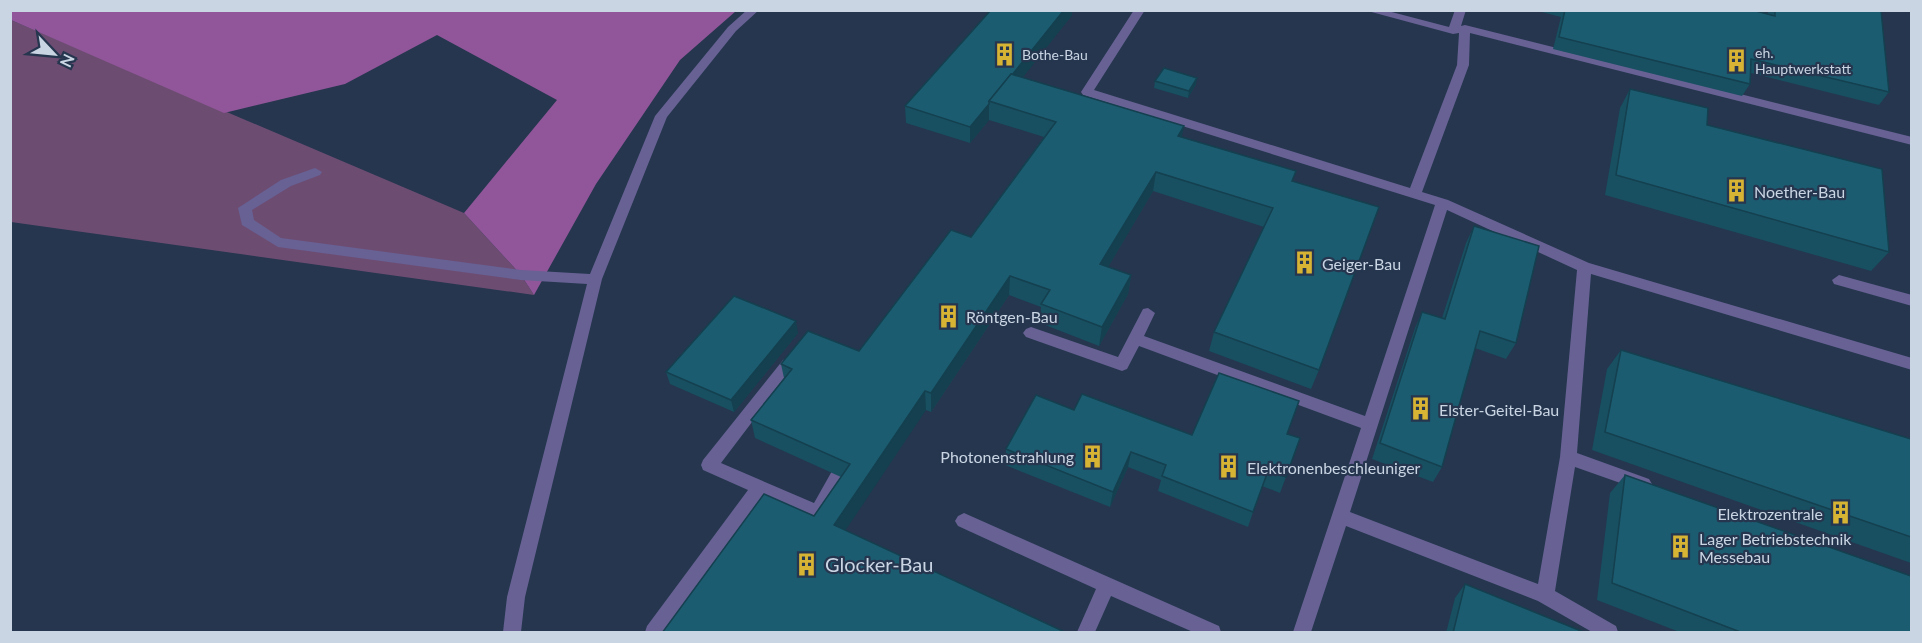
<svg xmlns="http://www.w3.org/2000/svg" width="1922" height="643" font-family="Lato,sans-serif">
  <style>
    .green { fill: #6d4c72 }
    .forest { fill: #905699 }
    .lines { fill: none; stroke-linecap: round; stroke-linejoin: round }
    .lane { fill: #676194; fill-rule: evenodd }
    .street { fill: #676194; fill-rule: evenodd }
    .wall { fill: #184f61 }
    .shaded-wall { fill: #14404f }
    .building { fill: #1c5c71; stroke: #14404f; stroke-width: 1.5 }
    .labels { text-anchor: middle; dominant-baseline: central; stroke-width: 4.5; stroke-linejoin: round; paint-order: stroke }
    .far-poi-label { font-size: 14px; fill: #cad5e4; stroke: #25364e; text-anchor: start }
    .poi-label { font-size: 16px; fill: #cad5e4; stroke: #25364e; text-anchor: start }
    .near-poi-label { font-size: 20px; fill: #cad5e4; stroke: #25364e; text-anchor: start }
  </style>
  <rect width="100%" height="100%" fill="#25364e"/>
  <!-- green -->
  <polygon class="green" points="11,20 464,213 521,275 534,295 11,222"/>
  <!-- forest -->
  <polygon class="forest" points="11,10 736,11 680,60 596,184 534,295 521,275 464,213 557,100 437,35 345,84 224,113 11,20"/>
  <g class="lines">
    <!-- lane -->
    <g class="lane">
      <polygon points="747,10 759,10 736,31 667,117 602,279 525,597 521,632 503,632 507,597 587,284 521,280 278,247 242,225 238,208 281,180 315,168 322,172 320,175 291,186 252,210 254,220 281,238 521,270 590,274 655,116 728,27"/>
      <path d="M1134 10H1145L1094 90 1410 188 1457 65 1459 33 1453 34 1364 10H1384L1449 27 1455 10H1466L1461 26 1465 25 1912 137V145L1470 33 1469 65 1422 192 1448 200 1589 263 1912 358V370L1591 274 1577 453 1649 479 1652 484 1649 489 1643 491 1575 467 1555 591 1616 626 1618 632H1592L1538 601 1346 526 1311 632H1293L1361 428 1139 346 1127 369 1122 371 1026 337 1023 333 1026 329 1031 327 1118 357 1143 309 1148 308 1155 313 1144 336 1365 416 1435 205 1083 95 1081 92ZM1447 210 1577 270 1560 457 1538 584 1350 512Z"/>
      <polygon points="788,358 793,360 796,364 793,368 721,463 814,503 832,471 838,469 844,471 846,476 828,509 835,513 838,518 835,523 829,526 823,523 763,496 665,632 645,632 647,626 748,490 703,470 701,465 703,460 783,360"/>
      <polygon points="964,513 1219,626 1221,632 1193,632 1111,596 1095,632 1077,632 1096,589 958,526 955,521 958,516"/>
    </g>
    <!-- street -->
    <polygon class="street" points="1839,275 1912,295 1912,306 1834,284 1832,280"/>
  </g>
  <!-- wall -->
  <g class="wall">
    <polygon points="1534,10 1752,10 1768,14 1768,10 1881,10 1889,92 1879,105 1751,73 1750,84 1742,96 1553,49 1561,17"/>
    <polygon points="1072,15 1022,78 1182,137 1293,181 1319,370 1311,389 1209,351 1214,332 1264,227 1153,191 1108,267 1131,275 1128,294 1099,346 1040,323 1041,307 1009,295 931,412 926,410 814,516 841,477 755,438 751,420 784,378 781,364 859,351 971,237 1044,137 989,120 970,143 906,123 905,106"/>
    <polygon points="1155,81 1196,84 1188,98 1154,88"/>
    <polygon points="1630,89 1707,125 1889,252 1871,271 1605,195 1620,108"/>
    <polygon points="1474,226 1516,343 1506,359 1475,348 1442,467 1433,482 1372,459 1415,328 1422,312 1442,318 1466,243"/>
    <polygon points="798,333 734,412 670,384 666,372"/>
    <polygon points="1621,350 1911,439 1911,563 1592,450 1607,369"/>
    <polygon points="1074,410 1192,435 1287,434 1286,477 1280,493 1262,486 1248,527 1158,491 1161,480 1128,467 1110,507 1005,465 1006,449"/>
    <polygon points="1625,475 1911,633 1682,633 1597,600 1610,493"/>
    <polygon points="1465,584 1586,633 1446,633 1455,598"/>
  </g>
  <!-- shaded-wall -->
  <g class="shaded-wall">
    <polygon points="1064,10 1072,10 1072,15 1001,105 991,101"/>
    <polygon points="1197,78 1196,84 1188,98 1189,91"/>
    <polygon points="989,104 989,120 970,143 970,127"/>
    <polygon points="1184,126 1180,145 1178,136"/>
    <polygon points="1156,172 1153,191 1098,284 1100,264"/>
    <polygon points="1131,275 1128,294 1099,346 1102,327"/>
    <polygon points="1010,276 1009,295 931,412 931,393"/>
    <polygon points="796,321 798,333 734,412 731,400"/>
    <polygon points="925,391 926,410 837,543 834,525"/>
    <polygon points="1131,452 1128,467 1110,507 1113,492"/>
  </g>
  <!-- building -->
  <g class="building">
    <polygon points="991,10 1064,10 1012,75 1011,74 989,101 989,104 970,127 905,106"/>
    <polygon points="1565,10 1752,10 1775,16 1775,10 1881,10 1889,92 1751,59 1750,84 1559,37"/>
    <polygon points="1164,68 1197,78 1189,91 1155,81"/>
    <polygon points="1011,74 1184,126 1178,136 1296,171 1292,181 1379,207 1319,370 1214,332 1273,208 1156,172 1100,264 1131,275 1102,327 1041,304 1050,290 1010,276 931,393 925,391 834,525 1067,633 662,633 764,494 814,516 850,464 751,420 792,369 781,364 808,331 859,351 951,230 971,237 1056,122 989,101"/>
    <polygon points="1630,89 1708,108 1707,125 1882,169 1889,252 1616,175"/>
    <polygon points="1474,226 1539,246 1516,343 1480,331 1442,467 1380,443 1422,312 1445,319"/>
    <polygon points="734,296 796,321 731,400 666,372"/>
    <polygon points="1621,350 1911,439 1911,537 1605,432"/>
    <polygon points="1219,373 1299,401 1287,434 1300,438 1286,477 1268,471 1253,512 1162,476 1166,465 1131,452 1113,492 1006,449 1036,395 1074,410 1082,394 1192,435"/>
    <polygon points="1625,475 1911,576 1911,633 1743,633 1612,583"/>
    <polygon points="1465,584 1586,633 1453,633"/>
  </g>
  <!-- icons -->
  <defs>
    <symbol id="building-bare" viewBox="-9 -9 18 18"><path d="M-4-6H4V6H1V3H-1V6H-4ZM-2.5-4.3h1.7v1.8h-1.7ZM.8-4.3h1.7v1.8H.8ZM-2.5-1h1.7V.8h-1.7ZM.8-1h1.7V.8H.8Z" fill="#d8b434" stroke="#25364e" stroke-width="2.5" paint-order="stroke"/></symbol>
  </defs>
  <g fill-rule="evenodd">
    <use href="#building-bare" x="988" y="38" width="33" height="33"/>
    <use href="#building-bare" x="1720" y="44" width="33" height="33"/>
    <use href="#building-bare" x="1720" y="174" width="33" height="33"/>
    <use href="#building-bare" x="1288" y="246" width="33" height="33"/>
    <use href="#building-bare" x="932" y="300" width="33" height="33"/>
    <use href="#building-bare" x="1404" y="392" width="33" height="33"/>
    <use href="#building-bare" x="1076" y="440" width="33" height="33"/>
    <use href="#building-bare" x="1212" y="450" width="33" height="33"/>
    <use href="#building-bare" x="1824" y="496" width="33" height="33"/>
    <use href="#building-bare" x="1664" y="530" width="33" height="33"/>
    <use href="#building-bare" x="790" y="548" width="33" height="33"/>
  </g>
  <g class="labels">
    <!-- far-poi labels -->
    <g class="far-poi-label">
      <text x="1755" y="52">eh.<tspan x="1755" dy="16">Hauptwerkstatt</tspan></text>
      <text x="1022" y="54">Bothe-Bau</text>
    </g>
    <!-- poi labels -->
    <g class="poi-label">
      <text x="1754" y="191">Noether-Bau</text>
      <text x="1322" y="263">Geiger-Bau</text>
      <text x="966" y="316">Röntgen-Bau</text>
      <text x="1439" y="409">Elster-Geitel-Bau</text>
      <text x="1074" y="456" text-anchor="end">Photonenstrahlung</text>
      <text x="1247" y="467">Elektronenbeschleuniger</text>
      <text x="1823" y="513" text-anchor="end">Elektrozentrale</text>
      <text x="1699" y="538">Lager Betriebstechnik<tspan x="1699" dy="18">Messebau</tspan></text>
    </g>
    <!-- near-poi labels -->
    <g class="near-poi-label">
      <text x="825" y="564">Glocker-Bau</text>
    </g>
  </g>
  <!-- border -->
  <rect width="1922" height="643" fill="none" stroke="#cad5e4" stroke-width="24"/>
  <!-- north arrow -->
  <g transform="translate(54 54) rotate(116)" stroke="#25364e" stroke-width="4.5" paint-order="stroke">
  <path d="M0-4.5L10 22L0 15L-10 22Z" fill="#cad5e4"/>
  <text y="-9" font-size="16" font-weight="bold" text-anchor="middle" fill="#cad5e4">N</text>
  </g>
</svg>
